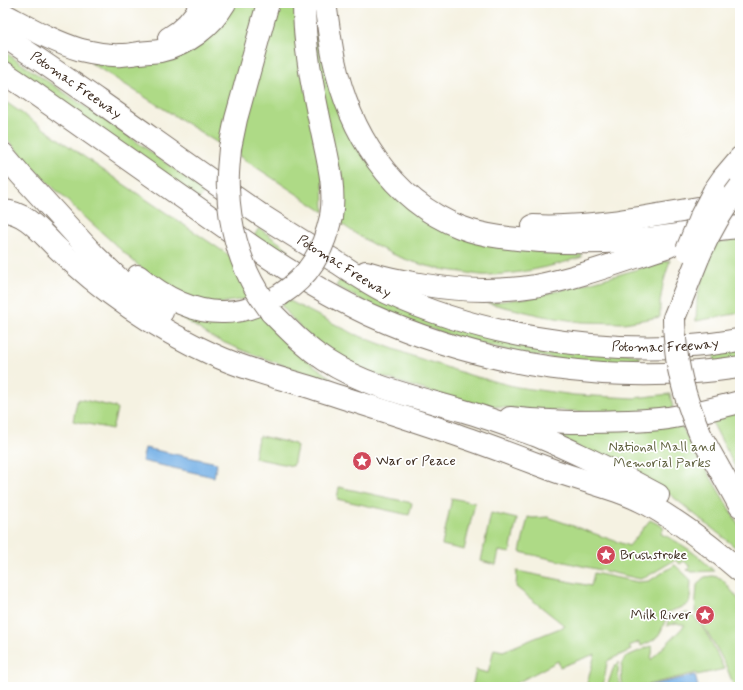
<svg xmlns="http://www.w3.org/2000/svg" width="743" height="690" font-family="Mynerve,sans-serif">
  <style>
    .green { fill: #aeda86; stroke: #748252 }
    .water { fill: #75b0e6; stroke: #586d82 }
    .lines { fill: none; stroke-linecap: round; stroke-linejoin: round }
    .motorway-casing { stroke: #7c7063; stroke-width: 24 }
    .motorway { stroke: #fff; stroke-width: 22 }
    .motorway-bridge-casing { stroke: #7c7063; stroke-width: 24; stroke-linecap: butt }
    .motorway-bridge { stroke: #fff; stroke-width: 22 }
    .labels { text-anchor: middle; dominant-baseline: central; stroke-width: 3.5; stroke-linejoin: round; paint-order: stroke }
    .street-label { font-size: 14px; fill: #3b2a1e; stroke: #fff }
    .park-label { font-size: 14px; fill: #5e5f3d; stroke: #fff }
    .poi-label { font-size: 14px; fill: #3b2a1e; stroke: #fff; text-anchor: start }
  </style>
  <rect width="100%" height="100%" fill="#fff"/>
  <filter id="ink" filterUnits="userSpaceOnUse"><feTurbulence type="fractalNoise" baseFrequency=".025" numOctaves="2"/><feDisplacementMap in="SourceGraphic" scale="8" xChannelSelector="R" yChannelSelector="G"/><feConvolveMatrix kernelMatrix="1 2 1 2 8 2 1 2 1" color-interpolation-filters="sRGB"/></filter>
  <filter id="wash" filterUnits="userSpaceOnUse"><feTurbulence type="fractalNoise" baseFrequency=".012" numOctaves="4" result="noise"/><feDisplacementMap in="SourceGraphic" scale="16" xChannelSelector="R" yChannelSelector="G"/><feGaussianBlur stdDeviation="0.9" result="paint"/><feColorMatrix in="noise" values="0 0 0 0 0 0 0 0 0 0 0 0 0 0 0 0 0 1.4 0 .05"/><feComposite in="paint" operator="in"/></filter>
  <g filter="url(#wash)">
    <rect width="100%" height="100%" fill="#f5f2e2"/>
    <!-- green -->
    <g class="green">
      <polygon points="233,3 261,3 221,145 91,63 131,62"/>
      <polygon points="275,3 297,3 323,174 324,212 239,156 243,126"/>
      <path d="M312 3H317L333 86 423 217 580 250 582 257C551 267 520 274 489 275 480 276 470 273 462 272 414 267 378 251 339 222L317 67Z"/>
      <polygon points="3,51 130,137 205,191 199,199 3,63"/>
      <polygon points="3,100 113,177 233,258 252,298 214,304 172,291 152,278 75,208 38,173 3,135"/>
      <polygon points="259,228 289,250 284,257 254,236"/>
      <polygon points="740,239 740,313 696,321 697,299 703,273 714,243"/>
      <polygon points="670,260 663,284 660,302 660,317 624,323 581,322 543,316 488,303 534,297 596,281"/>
      <polygon points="340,280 389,303 639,356 640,366 569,361 514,352 465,340 413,323 367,303 336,286"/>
      <polygon points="144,291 261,311 297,352 316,367 332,378 331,382 252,354 215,339 179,316"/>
      <polygon points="288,300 354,334 412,356 473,376 517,387 574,395 634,398 670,394 673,408 632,414 508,408 457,400 367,372 333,354 315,341 295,322 281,305"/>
      <polygon points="740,349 740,359 715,363 714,353"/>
      <polygon points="79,399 115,407 117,410 112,429 73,421 77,401"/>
      <polygon points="740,409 740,477 710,418"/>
      <polygon points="680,423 691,444 740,527 740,551 667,492 545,430"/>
      <polygon points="260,436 295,444 297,447 293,466 254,458 258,438"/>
      <polygon points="339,487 412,503 409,515 337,499"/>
      <polygon points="452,498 475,503 464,550 442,545"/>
      <polygon points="491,513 517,519 510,553 499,551 496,565 481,561"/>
      <path d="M528 517 533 518 548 517 629 546 650 520 664 527 661 534C681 542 699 556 714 571L692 572 687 570 690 567 684 561 680 564 675 560 646 577 640 579 520 552Z"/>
      <path d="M675 565 691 580 690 600 689 603 685 606 666 613 667 615C660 634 661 638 641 646L639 642 629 646 631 650 609 660 607 662 603 687H586L595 654 560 667 558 661 509 687H472L476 670 488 673 494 649 503 651 565 626 516 587 517 571 591 586 594 573 638 582 649 581Z"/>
      <polygon points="712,576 718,577 722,579 740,601 740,687 734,687 727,668 715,645 695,612 697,585 702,579 705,577"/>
      <path d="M687 613C701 616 718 656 724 669L697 675 696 673 638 687H623C621 677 620 667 625 657L651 646C654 650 651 656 651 660L685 625 676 623 667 626 670 619 674 616Z"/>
      <polygon points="619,662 618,673 620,687 607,687 613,669"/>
    </g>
    <!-- water -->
    <g class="water">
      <polygon points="145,448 217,463 214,477 142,461"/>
      <polygon points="695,675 698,687 644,687"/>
    </g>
  </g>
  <g filter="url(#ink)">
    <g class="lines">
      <defs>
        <g id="motorway">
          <path d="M304 3C304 45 312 86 321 127 327 157 336 186 331 217"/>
          <path d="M325 3C328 22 330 41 334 60 349 131 391 200 460 227 486 237 514 239 541 241 579 243 618 243 656 238 680 235 704 231 728 228L740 227"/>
          <path d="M3 14C28 27 54 42 81 50 94 53 108 56 121 55 127 55 133 54 139 53 146 52 153 52 160 51 187 45 211 27 225 3"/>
          <path id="s1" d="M3 36C36 57 67 79 99 101 153 139 207 178 261 215 286 231 310 246 335 261 352 272 369 284 388 293 478 335 592 353 691 346 707 345 724 342 740 340"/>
          <path d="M169 38C184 30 194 18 202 3"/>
          <path d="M3 72 24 86 253 247C290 272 329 296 370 315 484 367 616 386 740 367"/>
          <polyline points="230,148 236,119 268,3"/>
          <polyline points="3,154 21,175 95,256 119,279 144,299 162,312"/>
          <polyline points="714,191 723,178 740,158"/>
          <path d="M3 211C25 212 39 230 54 245 101 291 154 328 214 355 246 370 281 378 313 388 362 404 412 419 460 436 492 447 523 459 555 471 586 482 619 489 649 505 683 524 710 545 740 571"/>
          <path d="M533 226C594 229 661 214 721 204"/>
          <path d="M366 272C385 278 405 282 425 285 462 291 498 292 535 286 581 277 625 260 669 246"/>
          <path d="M138 276C162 296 192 313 224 312 244 312 263 304 280 295"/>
          <path d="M271 312C288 329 305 347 325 360 367 387 416 397 464 411 488 418 512 427 535 435 550 441 565 448 580 455 606 467 632 481 658 495"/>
          <polyline points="674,318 699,256"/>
          <path d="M510 418C531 421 552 421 574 422 605 422 637 422 668 418 693 414 716 408 740 402"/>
          <polyline points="701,436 740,506"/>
        </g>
      </defs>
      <!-- motorway casing -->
      <use href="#motorway" class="motorway-casing"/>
      <!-- motorway -->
      <use href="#motorway" class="motorway"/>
      <defs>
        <g id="motorway-bridge">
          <path d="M230 148C229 162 227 175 228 188 229 224 239 261 257 291 261 298 267 305 271 312"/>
          <polyline points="687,250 700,218 714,191"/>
          <path d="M699 256C710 231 723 208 740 187"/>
          <path d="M280 295C310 276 323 251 331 217"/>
          <path d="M674 318C674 328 675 339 676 349 679 378 689 409 701 436"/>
        </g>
      </defs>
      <!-- motorway-bridge casing -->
      <use href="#motorway-bridge" class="motorway-bridge-casing"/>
      <!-- motorway-bridge -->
      <use href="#motorway-bridge" class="motorway-bridge"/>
    </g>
  </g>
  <!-- icons -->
  <defs>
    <symbol id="sight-disc" viewBox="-11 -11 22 22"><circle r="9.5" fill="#d1495b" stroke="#fff"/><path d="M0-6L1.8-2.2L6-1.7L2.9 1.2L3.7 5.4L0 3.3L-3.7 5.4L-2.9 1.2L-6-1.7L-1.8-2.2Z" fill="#fff"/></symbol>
  </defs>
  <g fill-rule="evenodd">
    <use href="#sight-disc" x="351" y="450" width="22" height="22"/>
    <use href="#sight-disc" x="595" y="544" width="22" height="22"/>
    <use href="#sight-disc" x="694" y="604" width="22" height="22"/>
  </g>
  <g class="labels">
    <!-- street labels -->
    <g class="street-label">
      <text stroke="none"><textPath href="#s1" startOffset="88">Potomac Freeway</textPath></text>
      <text stroke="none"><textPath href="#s1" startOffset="412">Potomac Freeway</textPath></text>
      <text stroke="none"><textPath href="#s1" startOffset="748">Potomac Freeway</textPath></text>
    </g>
    <!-- park labels -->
    <g class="park-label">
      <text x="662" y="447">National Mall and<tspan x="662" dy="16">Memorial Parks</tspan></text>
    </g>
    <!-- poi labels -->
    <g class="poi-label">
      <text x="376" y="461">War or Peace</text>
      <text x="620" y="555">Brushstroke</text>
      <text x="691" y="615" text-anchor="end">Milk River</text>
    </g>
  </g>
  <!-- margin -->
  <rect width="743" height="690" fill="none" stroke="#fff" stroke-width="16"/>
</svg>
